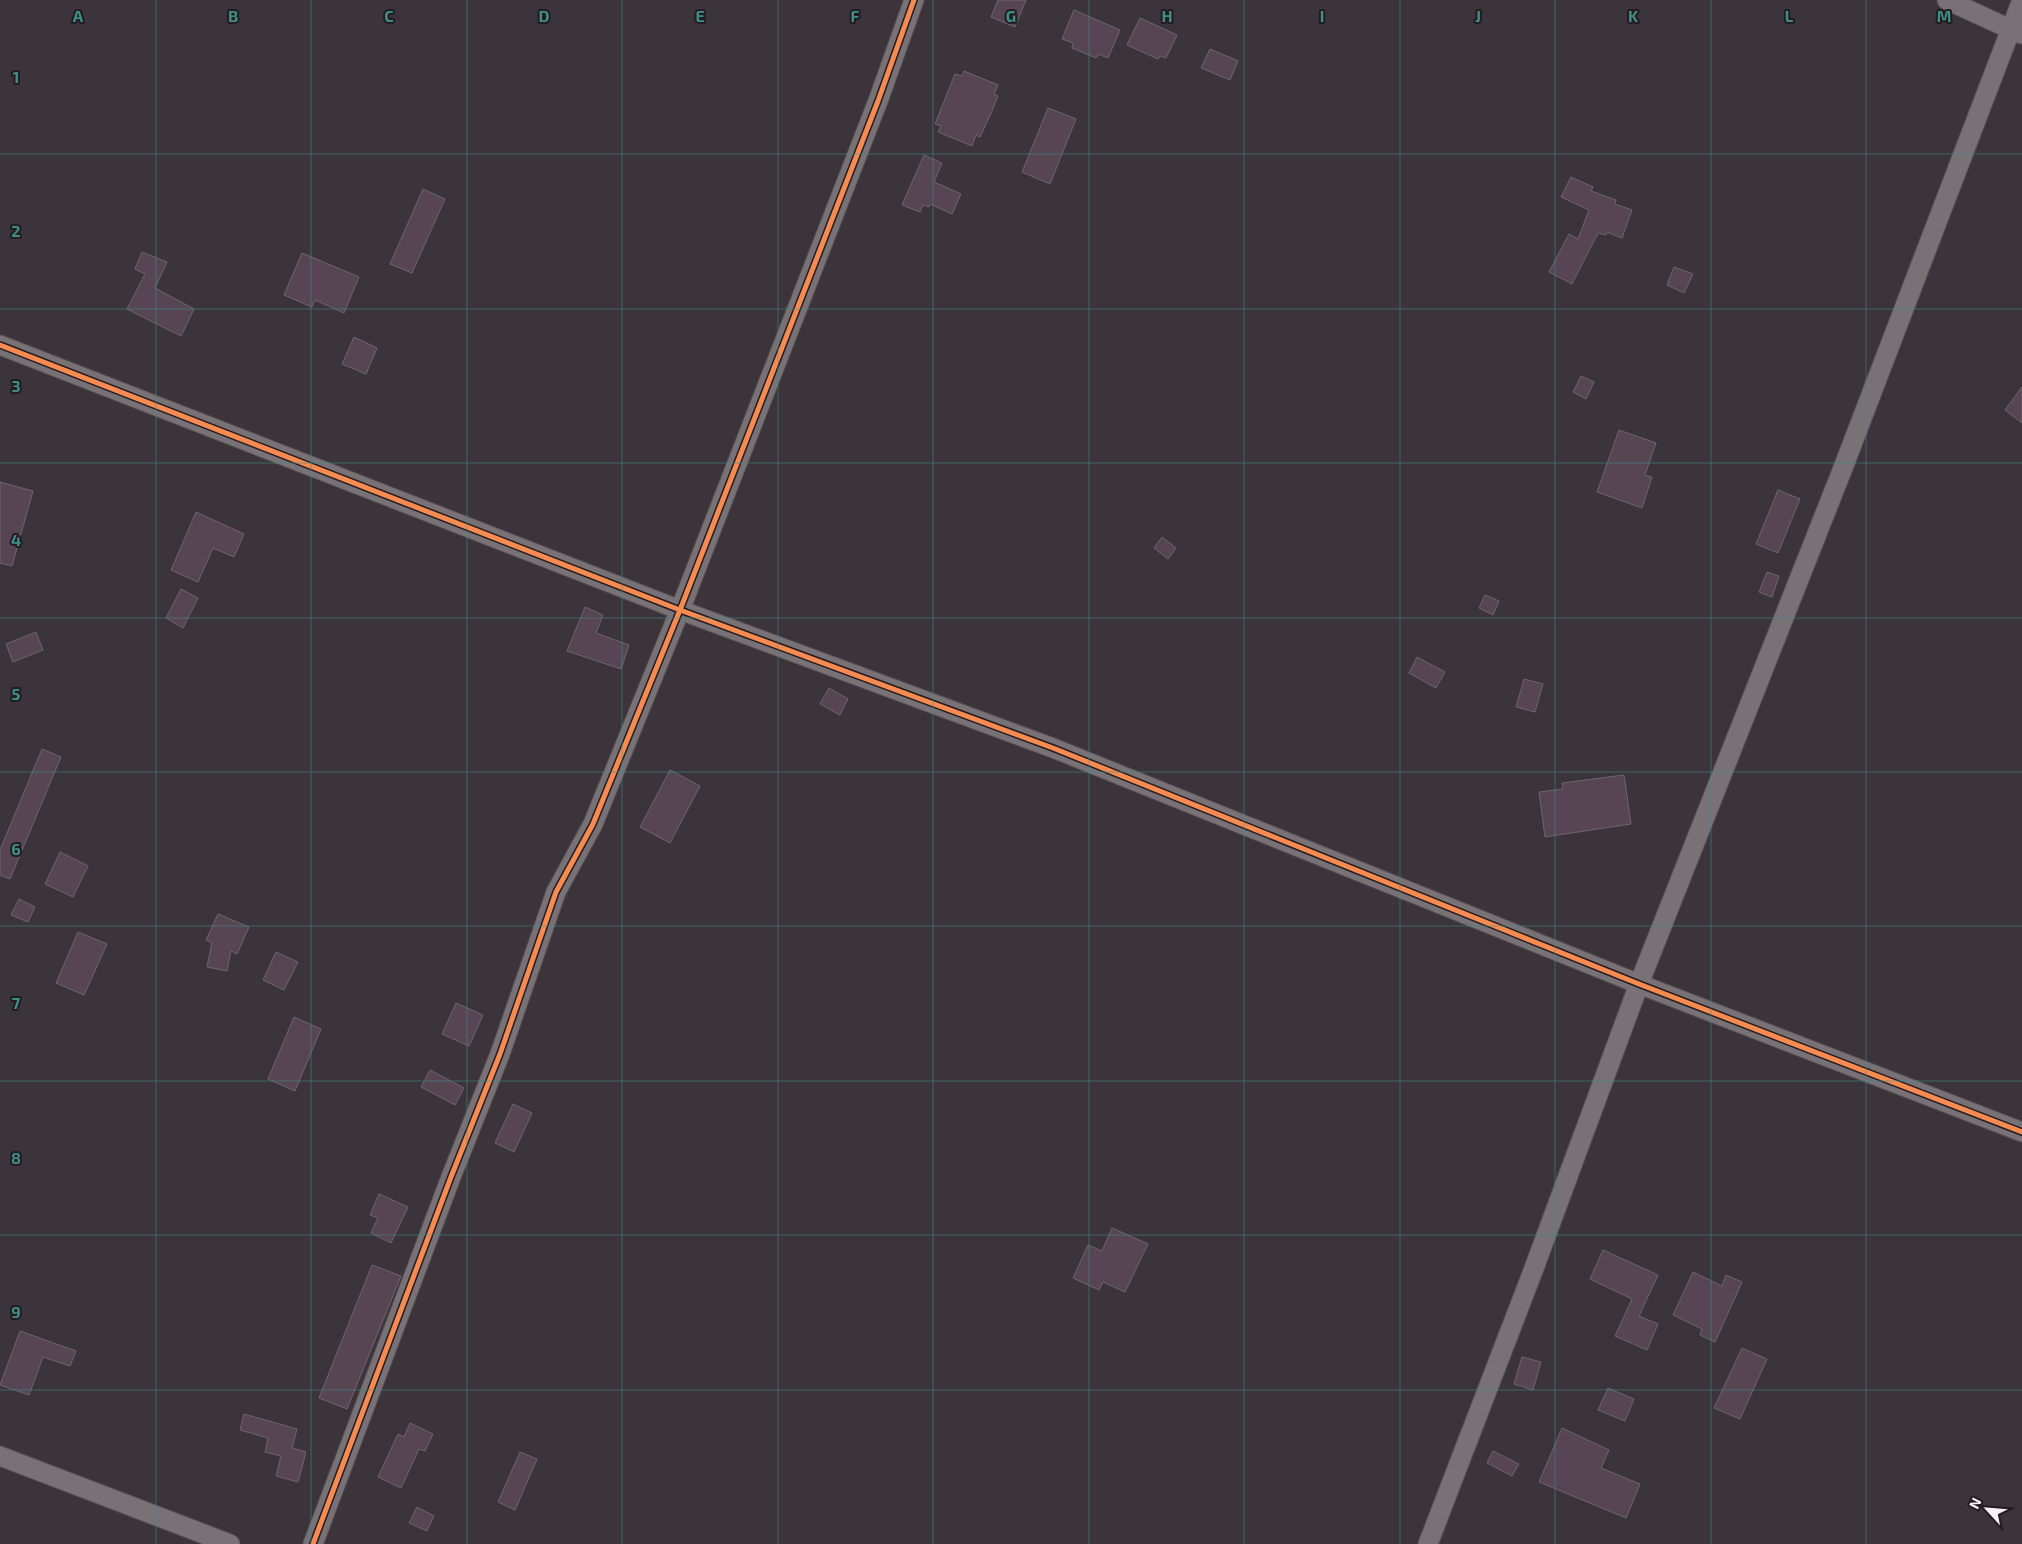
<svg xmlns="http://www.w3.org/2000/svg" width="2022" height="1544" font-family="'Exo 2',sans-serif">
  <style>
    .building { fill: #584553; stroke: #6c666b }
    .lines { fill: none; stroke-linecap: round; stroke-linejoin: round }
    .minor-casing { stroke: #575055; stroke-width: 21 }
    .minor { stroke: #787277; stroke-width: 19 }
    .cycleway-casing { stroke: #231c20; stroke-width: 8 }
    .cycleway { stroke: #f68b52; stroke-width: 5 }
    .grid { fill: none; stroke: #3e8e89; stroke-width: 1; stroke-opacity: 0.55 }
    .grid-label { font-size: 16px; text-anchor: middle; font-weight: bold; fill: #3e8e89; stroke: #231c20; stroke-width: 4; stroke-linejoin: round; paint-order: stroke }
  </style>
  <rect width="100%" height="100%" fill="#3c343b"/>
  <!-- building -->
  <g class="building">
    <polygon points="998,0 1026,0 1015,27 991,17"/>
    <polygon points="1074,10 1120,30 1108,58 1098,54 1096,58 1072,48 1073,43 1062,39"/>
    <polygon points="1140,18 1177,35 1166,58 1160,56 1158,59 1127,45"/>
    <polygon points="1210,49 1238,61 1230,80 1201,68"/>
    <polygon points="964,71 998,85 994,94 998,96 992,111 980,137 976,135 972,146 938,132 941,126 935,124 955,74 962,76"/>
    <polygon points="1048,108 1076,119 1050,184 1022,172"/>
    <polygon points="924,155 942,163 934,182 961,194 952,214 930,204 929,207 923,205 920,212 902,205"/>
    <polygon points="1571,177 1593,187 1591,191 1616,200 1615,204 1632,210 1622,238 1607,232 1606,235 1598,233 1572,284 1549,272 1569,234 1578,239 1589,210 1561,197"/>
    <polygon points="423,189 445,199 412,273 390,264"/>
    <polygon points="142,252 167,262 155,288 194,309 181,336 127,309 145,274 135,269"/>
    <polygon points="302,253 359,277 344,313 315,300 312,307 284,295"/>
    <polygon points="1674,267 1693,274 1684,293 1667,285"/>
    <polygon points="354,337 377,348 366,374 342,364"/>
    <polygon points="1581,376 1594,382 1586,399 1573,392"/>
    <polygon points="2022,387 2022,423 2005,410"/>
    <polygon points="1619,430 1656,443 1645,475 1652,477 1642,508 1597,492"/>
    <polygon points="0,482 33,491 12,566 0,563"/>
    <polygon points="1778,490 1800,499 1778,553 1756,544"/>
    <polygon points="196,512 244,534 234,557 213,548 198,582 171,570"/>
    <polygon points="1162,537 1176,548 1168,559 1154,548"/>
    <polygon points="1767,572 1779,576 1772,597 1759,592"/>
    <polygon points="181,589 198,598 183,628 166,618"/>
    <polygon points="1485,595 1499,601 1493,615 1479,608"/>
    <polygon points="585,607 603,615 596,633 629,645 621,669 567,651"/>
    <polygon points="36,632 43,650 13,662 6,644"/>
    <polygon points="1417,657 1445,672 1436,688 1409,673"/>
    <polygon points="1524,679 1543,684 1535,712 1516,707"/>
    <polygon points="829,688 848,699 840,715 820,704"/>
    <polygon points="42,749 61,757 10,879 0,875 0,850"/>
    <polygon points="670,770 700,786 670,843 640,827"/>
    <polygon points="1624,775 1631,824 1545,837 1539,792 1563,789 1562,783"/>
    <polygon points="60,852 88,866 73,897 45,884"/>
    <polygon points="19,899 35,907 28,922 11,915"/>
    <polygon points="218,914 249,927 237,954 231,951 227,971 207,967 212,943 206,940"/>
    <polygon points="78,932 107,944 84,995 56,983"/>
    <polygon points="276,952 298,962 284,990 263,980"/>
    <polygon points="456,1003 483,1015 469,1046 442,1034"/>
    <polygon points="294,1017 321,1029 295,1091 268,1079"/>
    <polygon points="430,1070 464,1088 455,1105 421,1087"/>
    <polygon points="513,1104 532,1113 514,1152 495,1143"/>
    <polygon points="379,1194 408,1207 391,1243 371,1233 378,1218 370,1215"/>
    <polygon points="1112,1228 1148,1244 1125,1292 1103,1282 1099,1290 1073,1278 1088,1245 1102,1251"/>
    <polygon points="1603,1250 1658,1275 1639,1316 1658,1324 1647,1350 1615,1336 1632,1299 1590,1279"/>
    <polygon points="372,1265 401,1276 347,1409 319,1398"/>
    <polygon points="1693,1272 1722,1286 1726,1275 1742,1282 1715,1342 1700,1335 1702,1329 1673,1315"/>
    <polygon points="20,1331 76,1351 70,1366 43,1357 29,1395 0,1385"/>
    <polygon points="1742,1348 1767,1359 1740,1419 1714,1408"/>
    <polygon points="1522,1357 1541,1362 1533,1390 1514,1384"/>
    <polygon points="1608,1388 1634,1399 1625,1421 1598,1410"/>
    <polygon points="244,1414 297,1429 292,1448 306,1452 298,1482 276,1476 281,1456 265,1452 268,1438 240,1430"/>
    <polygon points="410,1423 433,1434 425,1451 419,1449 401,1488 378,1477 398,1434 404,1437"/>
    <polygon points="1562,1428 1609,1450 1601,1468 1640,1484 1626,1518 1539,1482"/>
    <polygon points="1493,1451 1519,1464 1512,1476 1487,1463"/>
    <polygon points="520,1452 537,1459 515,1510 498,1502"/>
    <polygon points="417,1507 434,1516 427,1531 409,1523"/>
  </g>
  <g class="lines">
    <defs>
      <g id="minor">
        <polyline points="1947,0 2021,34"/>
        <polyline points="0,345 680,610 1053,748 1639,984 2022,1132"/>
        <polyline points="0,1456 230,1544"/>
        <polyline points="313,1544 451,1177 500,1054 556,892 593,824 680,610 878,101 914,0"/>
        <polyline points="1428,1544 1533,1271 1639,984 1843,468 2022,0"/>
      </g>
    </defs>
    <!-- minor casing -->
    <use href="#minor" class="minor-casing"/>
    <!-- minor -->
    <use href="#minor" class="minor"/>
    <defs>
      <g id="cycleway">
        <polyline points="0,345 680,610 1053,748 1639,984 2022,1132"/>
        <polyline points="313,1544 451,1177 500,1054 556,892 593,824 680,610 878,101 914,0"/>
      </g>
    </defs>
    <!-- cycleway casing -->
    <use href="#cycleway" class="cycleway-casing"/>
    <!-- cycleway -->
    <use href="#cycleway" class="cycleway"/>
  </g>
  <!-- grid -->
  <path class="grid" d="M156 0V1544M311 0V1544M467 0V1544M622 0V1544M778 0V1544M933 0V1544M1089 0V1544M1244 0V1544M1400 0V1544M1555 0V1544M1711 0V1544M1866 0V1544M0 154H2022M0 309H2022M0 463H2022M0 618H2022M0 772H2022M0 926H2022M0 1081H2022M0 1235H2022M0 1390H2022"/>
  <g class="grid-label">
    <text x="78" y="22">A</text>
    <text x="233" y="22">B</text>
    <text x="389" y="22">C</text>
    <text x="544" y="22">D</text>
    <text x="700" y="22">E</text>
    <text x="855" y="22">F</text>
    <text x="1011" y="22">G</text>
    <text x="1167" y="22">H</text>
    <text x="1322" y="22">I</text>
    <text x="1478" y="22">J</text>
    <text x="1633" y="22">K</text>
    <text x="1789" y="22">L</text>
    <text x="1944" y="22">M</text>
    <text x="16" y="83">1</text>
    <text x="16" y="237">2</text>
    <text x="16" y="392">3</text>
    <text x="16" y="546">4</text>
    <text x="16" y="700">5</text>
    <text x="16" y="855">6</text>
    <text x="16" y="1009">7</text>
    <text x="16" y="1164">8</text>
    <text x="16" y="1318">9</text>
  </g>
  <!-- north arrow -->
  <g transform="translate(1987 1509) rotate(296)" stroke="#231c20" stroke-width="4" paint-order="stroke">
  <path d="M0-4L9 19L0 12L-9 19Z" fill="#faf0f7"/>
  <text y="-8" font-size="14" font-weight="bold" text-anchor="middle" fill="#faf0f7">N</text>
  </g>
</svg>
